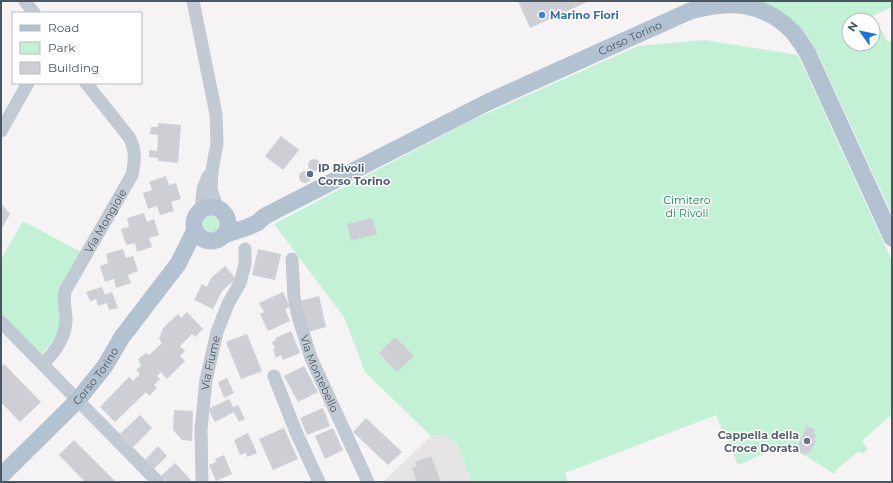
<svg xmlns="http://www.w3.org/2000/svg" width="893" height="483" font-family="Montserrat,sans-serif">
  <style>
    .education { fill: #e6e4e5 }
    .green { fill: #c3f1d5; fill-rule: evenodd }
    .building { fill: #cdcfd5 }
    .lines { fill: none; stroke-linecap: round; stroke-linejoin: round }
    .minor { stroke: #c1cad2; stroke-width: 13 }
    .major { stroke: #b3c2d1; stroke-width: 17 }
    .shop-dot { fill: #3f7fe0; stroke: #fff; stroke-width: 1.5 }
    .service-dot { fill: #5c6f8a; stroke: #fff; stroke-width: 1.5 }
    .worship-dot { fill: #6b7280; stroke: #fff; stroke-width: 1.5 }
    .labels { text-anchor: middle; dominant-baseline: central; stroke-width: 3; stroke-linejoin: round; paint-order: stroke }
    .shop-label { font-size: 11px; font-weight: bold; fill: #366cbe; stroke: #fff; text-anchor: start }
    .street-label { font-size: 11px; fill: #4a5661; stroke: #fff }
    .service-label { font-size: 11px; font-weight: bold; fill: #4e5e75; stroke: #fff; text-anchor: start }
    .park-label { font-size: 11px; fill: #17864f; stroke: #fff }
    .worship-label { font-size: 11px; font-weight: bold; fill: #5b616d; stroke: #fff; text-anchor: end }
  </style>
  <rect width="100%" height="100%" fill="#f5f3f3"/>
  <!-- education -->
  <polygon class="education" points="445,435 457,444 472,482 383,482 431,436"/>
  <!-- green -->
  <g class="green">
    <path d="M755 1H892V7L873 16 888 42 892 40V215L818 54C809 38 798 21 781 12 773 8 764 5 755 1ZM849 20H873V44H849Z"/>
    <polygon points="705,40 798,55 892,261 892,414 862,441 868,449 862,454 859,451 837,469 834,474 806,456 781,446 738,465 716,415 565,473 568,482 472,482 457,444 445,435 431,436 365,372 344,317 274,224 470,121 638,46"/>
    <circle cx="211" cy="224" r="8"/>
    <path d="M23 221 81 252 59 291C57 299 59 305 61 313 64 330 51 343 41 355L1 316V259Z"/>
  </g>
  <!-- building -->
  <g class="building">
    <polygon points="518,1 587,1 587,2 530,28"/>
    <polygon points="158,123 181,125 178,163 158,161 158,158 149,157 149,150 157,151 158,135 150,134 151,127 158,127"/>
    <polygon points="281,136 299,150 283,170 265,156"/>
    <circle cx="314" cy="165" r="6"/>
    <circle cx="305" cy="177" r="6"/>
    <polygon points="166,176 169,185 176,183 181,199 171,202 174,211 160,215 157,206 148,209 143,193 152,190 149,182"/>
    <polygon points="1,203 10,214 1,230"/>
    <polygon points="144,213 147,222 154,219 159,235 149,238 152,247 137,252 135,243 126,245 121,229 129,227 127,218"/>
    <polygon points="372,218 377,234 351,241 347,224"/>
    <polygon points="123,249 126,258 133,256 138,271 128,275 131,283 116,288 114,279 105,282 100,266 108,263 106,254"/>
    <polygon points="258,249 281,254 275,280 252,275"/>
    <polygon points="225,266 236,279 222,291 213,309 194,300 202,284 207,287 211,278"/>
    <polygon points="102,287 105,295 112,292 118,308 109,310 107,303 98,306 96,299 90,301 86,292"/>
    <polygon points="283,292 290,307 285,309 290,321 268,331 260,314 264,312 259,303"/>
    <polygon points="319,296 326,327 308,332 300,301"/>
    <polygon points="187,312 203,329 195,337 192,334 180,346 185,351 180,356 185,361 167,379 161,372 157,376 160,379 154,385 157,388 149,396 146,392 115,422 100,407 129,377 133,381 140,374 136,370 141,366 138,359 146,353 149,355 162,343 159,339 163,328 178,314 181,318"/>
    <polygon points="291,331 300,353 283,360 281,355 276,358 273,349 275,348 272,342 276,340 275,338"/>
    <polygon points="247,334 262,371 241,379 226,342"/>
    <polygon points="395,337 414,356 397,372 379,353"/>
    <polygon points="4,364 41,402 20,422 1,402 1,367"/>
    <polygon points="304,366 318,392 298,402 284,376"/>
    <polygon points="227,378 234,393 224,398 218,382"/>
    <polygon points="229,399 233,407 238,405 245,419 239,422 234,412 215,422 208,409"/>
    <polygon points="323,408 330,426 307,435 300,418"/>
    <polygon points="174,410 193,411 192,441 182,440 173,430"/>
    <polygon points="140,415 152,428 133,447 120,434"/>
    <polygon points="366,418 402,452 388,465 353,432"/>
    <polygon points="807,426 815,430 813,434 816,435 814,440 816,441 810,453 807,452 806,455 796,450"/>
    <polygon points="284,428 298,459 273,470 259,439"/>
    <polygon points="333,428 343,450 325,459 315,436"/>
    <polygon points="248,433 257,453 247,457 246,453 240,455 234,440"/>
    <polygon points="74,440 116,482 85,482 59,455"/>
    <polygon points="158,446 167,456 154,469 145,460"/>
    <polygon points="224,455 232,474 216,481 209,465 216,462 215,459"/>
    <polygon points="431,456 441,482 417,482 412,468 417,466 415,462"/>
    <polygon points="175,463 191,480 190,482 167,482 161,476"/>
  </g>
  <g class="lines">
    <!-- minor -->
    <g class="minor">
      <polyline points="25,1 34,13"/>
      <polyline points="193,1 216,114 217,144 212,170 211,190 218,209"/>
      <polyline points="1,131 28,83"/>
      <polyline points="201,211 203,189 208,176"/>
      <path id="s1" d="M292 259 294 297 298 316 311 358 368 482"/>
      <polyline points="1,322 158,482"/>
      <path id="s2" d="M43 364C55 352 67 335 66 317 65 308 63 300 65 291L132 175C135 161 136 150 129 137L86 83"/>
      <polyline points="274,376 296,432 319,482"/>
      <path id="s3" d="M202 482 201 429 206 380 217 332 228 304 240 283 245 264V249"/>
    </g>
    <!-- major -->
    <g class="major">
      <circle cx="211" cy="224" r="17"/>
      <path id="s4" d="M224 235 248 227 257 223 265 216 488 102 690 11C729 0 763 1 793 32 798 38 802 45 807 52L892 238"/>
      <path id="s5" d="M1 476 77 401 105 366 122 337 178 264 195 230"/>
    </g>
  </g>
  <!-- markers -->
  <circle class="shop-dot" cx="542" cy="15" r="4"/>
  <circle class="service-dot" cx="310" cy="174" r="4"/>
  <circle class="worship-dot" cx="807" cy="441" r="4"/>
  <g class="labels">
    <!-- shop labels -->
    <g class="shop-label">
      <text x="550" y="15">Marino Fiori</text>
    </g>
    <!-- street labels -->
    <g class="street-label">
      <text stroke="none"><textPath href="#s4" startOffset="452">Corso Torino</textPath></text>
      <text stroke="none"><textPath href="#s2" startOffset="161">Via Mongioie</textPath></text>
      <text stroke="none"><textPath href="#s3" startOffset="120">Via Fiume</textPath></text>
      <text stroke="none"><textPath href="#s1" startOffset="119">Via Montebello</textPath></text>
      <text stroke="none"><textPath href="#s5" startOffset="138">Corso Torino</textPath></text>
    </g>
    <!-- service labels -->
    <g class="service-label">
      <text x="318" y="168">IP Rivoli<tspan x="318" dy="13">Corso Torino</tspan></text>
    </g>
    <!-- park labels -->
    <g class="park-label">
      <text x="687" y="200">Cimitero<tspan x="687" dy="13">di Rivoli</tspan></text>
    </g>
    <!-- worship labels -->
    <g class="worship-label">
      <text x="799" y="435">Cappella della<tspan x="799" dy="13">Croce Dorata</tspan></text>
    </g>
  </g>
  <!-- border -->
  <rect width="893" height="483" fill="none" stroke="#4a5661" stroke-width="4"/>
  <!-- legend -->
  <rect x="12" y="12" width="130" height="72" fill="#ffffff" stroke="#b7bbc0"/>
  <rect x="20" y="25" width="20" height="6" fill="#b3c2d1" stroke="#b7bbc0"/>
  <text x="48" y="32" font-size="12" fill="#4a5661">Road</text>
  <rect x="20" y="42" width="20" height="12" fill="#c3f1d5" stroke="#b7bbc0"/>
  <text x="48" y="52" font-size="12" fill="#4a5661">Park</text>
  <rect x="20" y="62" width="20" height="12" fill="#cdcfd5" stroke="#b7bbc0"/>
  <text x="48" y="72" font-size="12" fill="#4a5661">Building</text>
  <!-- north arrow -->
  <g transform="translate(861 32) rotate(303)"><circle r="19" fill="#ffffff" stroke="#b7bbc0"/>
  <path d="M0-3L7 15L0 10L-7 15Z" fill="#1a73e8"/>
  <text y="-6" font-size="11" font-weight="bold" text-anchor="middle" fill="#4a5661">N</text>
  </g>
</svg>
